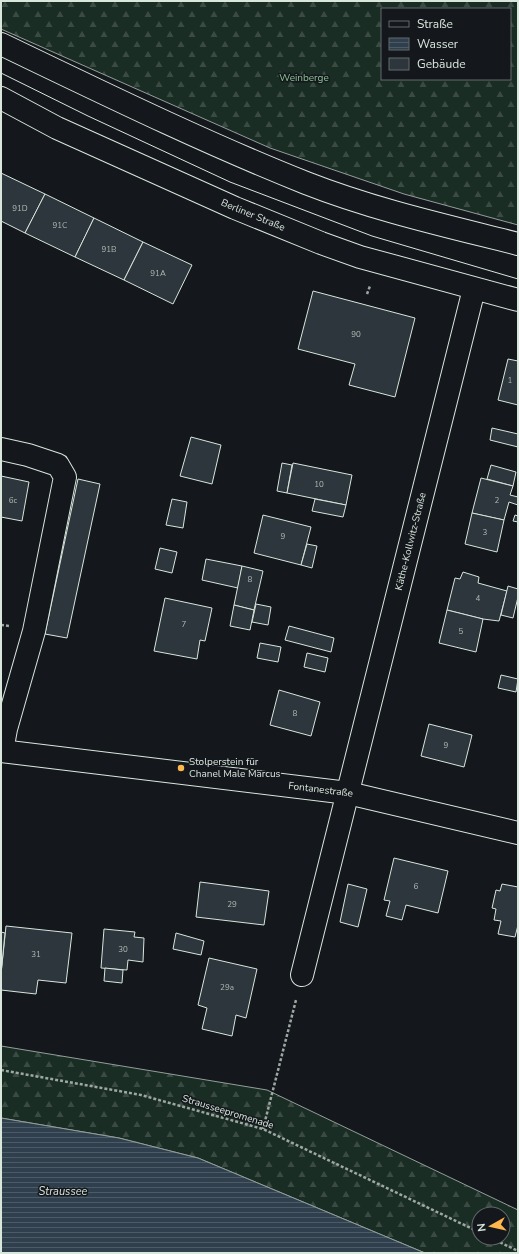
<svg xmlns="http://www.w3.org/2000/svg" width="519" height="1254" font-family="'Nunito Sans',sans-serif">
  <style>
    .forest { fill: url(#forest-firs); stroke: #939e99; fill-rule: evenodd }
    .water { fill: url(#water-rules); stroke: #939e99 }
    .building { fill: #2c363c; stroke: #d8e6dc }
    .lines { fill: none; stroke-linecap: round; stroke-linejoin: round }
    .minor-casing { stroke: #d8e6dc; stroke-width: 24 }
    .path { stroke: #9da8a2; stroke-width: 2.5; stroke-dasharray: 3 2; stroke-linecap: butt }
    .minor { stroke: #14181c; stroke-width: 22 }
    .tram { stroke: #d8e6dc; stroke-width: 1 }
    .poi-dot { fill: #ffb74d; stroke: #14181c; stroke-width: 1.5 }
    .labels { text-anchor: middle; dominant-baseline: central; stroke-width: 3; stroke-linejoin: round; paint-order: stroke }
    .number-label { font-size: 8px; fill: #adbab4 }
    .park-label { font-size: 10px; fill: #8ac095; stroke: #14181c }
    .street-label { font-size: 10px; fill: #d8e6dc; stroke: #14181c }
    .poi-label { font-size: 10px; fill: #d8e6dc; stroke: #14181c; text-anchor: start }
    .water-label { font-size: 11px; font-style: italic; fill: #d8e6dc; stroke: #14181c }
  </style>
  <defs>
    <pattern id="forest-firs" width="22" height="20" patternUnits="userSpaceOnUse"><rect width="22" height="20" fill="#1a2d24"/><path d="M5 1l3.5 6h-7zM16 11l3.5 6h-7z" fill="#3b4b43"/></pattern>
    <pattern id="water-rules" width="6" height="5" patternUnits="userSpaceOnUse"><rect width="6" height="5" fill="#2f3f4d"/><path d="M0 2.5h6" fill="none" stroke="#4c5b66"/></pattern>
  </defs>
  <rect width="100%" height="100%" fill="#14181c"/>
  <!-- forest -->
  <g class="forest">
    <path d="M1 1H518V225L404 194 270 148 1 29ZM382 9H510V79H382Z"/>
    <path d="M1 1046 267 1090 518 1210V1253H425L198 1158 119 1138 1 1118ZM479 1214H503V1238H479Z"/>
  </g>
  <!-- water -->
  <polygon class="water" points="1,1118 119,1138 198,1158 425,1253 1,1253"/>
  <!-- building -->
  <g class="building">
    <polygon points="1,173 45,194 25,233 1,221"/>
    <polygon points="45,194 94,218 75,257 25,233"/>
    <polygon points="94,218 143,242 124,280 75,257"/>
    <polygon points="143,242 192,265 173,304 124,280"/>
    <polygon points="313,291 415,318 395,397 349,385 355,364 298,349"/>
    <polygon points="508,359 518,361 518,405 498,400"/>
    <polygon points="492,428 518,434 518,447 490,440"/>
    <polygon points="191,437 221,445 212,484 180,476"/>
    <polygon points="282,463 292,465 287,493 277,491"/>
    <polygon points="293,463 352,475 346,505 287,493"/>
    <polygon points="491,465 516,472 513,486 487,479"/>
    <polygon points="1,476 29,482 22,521 1,517"/>
    <polygon points="481,478 513,486 510,495 518,497 518,505 509,502 504,520 472,513"/>
    <polygon points="78,479 100,484 67,638 45,634"/>
    <polygon points="172,499 187,502 183,528 166,525"/>
    <polygon points="315,499 346,505 343,517 312,511"/>
    <polygon points="472,513 504,520 497,552 465,544"/>
    <polygon points="263,515 311,527 301,565 254,553"/>
    <polygon points="515,515 518,516 518,522 513,521"/>
    <polygon points="307,544 317,546 312,568 301,565"/>
    <polygon points="160,548 177,552 172,573 155,569"/>
    <polygon points="206,559 242,566 238,588 202,580"/>
    <polygon points="242,566 263,571 254,610 234,605"/>
    <polygon points="463,572 479,577 478,583 507,591 499,621 483,619 447,610 455,578 460,579"/>
    <polygon points="508,586 518,589 518,597 513,618 501,615"/>
    <polygon points="165,598 212,608 205,641 200,640 197,659 154,651"/>
    <polygon points="256,604 271,607 268,625 252,622"/>
    <polygon points="234,605 254,610 250,630 230,626"/>
    <polygon points="447,610 483,619 476,652 439,643"/>
    <polygon points="289,626 334,638 331,652 285,640"/>
    <polygon points="260,643 281,647 278,662 257,658"/>
    <polygon points="307,653 328,658 325,672 304,667"/>
    <polygon points="501,675 518,679 516,692 498,688"/>
    <polygon points="279,690 320,702 311,736 270,725"/>
    <polygon points="429,724 472,735 464,767 421,756"/>
    <polygon points="394,858 448,871 438,913 406,905 402,920 386,916 390,901 384,900"/>
    <polygon points="200,882 269,891 264,925 196,917"/>
    <polygon points="348,884 367,889 358,927 340,922"/>
    <polygon points="502,884 518,887 518,925 515,937 498,934 501,921 494,920 496,909 492,908 496,890 500,891"/>
    <polygon points="6,926 72,933 66,983 38,980 36,994 1,990 1,974"/>
    <polygon points="104,929 135,932 134,937 144,938 143,962 128,960 127,970 101,968"/>
    <polygon points="1,932 5,933 1,974"/>
    <polygon points="176,933 204,941 201,955 173,949"/>
    <polygon points="209,958 257,969 246,1018 236,1015 232,1036 202,1029 207,1008 198,1005"/>
    <polygon points="105,968 123,970 122,983 104,981"/>
  </g>
  <g class="lines">
    <defs>
      <g id="minor">
        <path d="M1 44C101 92 203 142 306 183 375 210 447 226 518 244"/>
        <path id="s1" d="M1 98 57 128 235 208 321 243 360 257 518 300"/>
        <polyline points="1,449 28,455 58,465 65,477 34,631 6,729 2,751"/>
        <path id="s2" d="M1 751 348 793 518 833"/>
        <path id="s3" d="M302 975 474 289"/>
      </g>
    </defs>
    <!-- minor casing -->
    <use href="#minor" class="minor-casing"/>
    <!-- path -->
    <g class="path">
      <polyline points="367,294 370,286"/>
      <polyline points="1,625 10,626"/>
      <polyline points="1,1070 141,1095 263,1129 479,1232"/>
      <polyline points="263,1129 296,1000"/>
      <polyline points="491,1238 518,1251"/>
    </g>
    <!-- minor -->
    <use href="#minor" class="minor"/>
    <!-- tram -->
    <polyline class="tram" points="1,73 88,116 230,182 372,236 518,279"/>
  </g>
  <!-- markers -->
  <circle class="poi-dot" cx="181" cy="768" r="4"/>
  <g class="labels">
    <!-- number labels -->
    <g class="number-label">
      <text x="20" y="208">91D</text>
      <text x="60" y="225">91C</text>
      <text x="109" y="249">91B</text>
      <text x="158" y="273">91A</text>
      <text x="356" y="334">90</text>
      <text x="510" y="380">1</text>
      <text x="319" y="484">10</text>
      <text x="13" y="500">6c</text>
      <text x="497" y="500">2</text>
      <text x="485" y="532">3</text>
      <text x="283" y="536">9</text>
      <text x="250" y="579">8</text>
      <text x="478" y="598">4</text>
      <text x="184" y="624">7</text>
      <text x="461" y="631">5</text>
      <text x="295" y="713">8</text>
      <text x="446" y="745">9</text>
      <text x="416" y="886">6</text>
      <text x="232" y="904">29</text>
      <text x="123" y="949">30</text>
      <text x="36" y="954">31</text>
      <text x="227" y="987">29a</text>
    </g>
    <!-- park labels -->
    <g class="park-label">
      <text x="304" y="78">Weinberge</text>
    </g>
    <!-- street labels -->
    <g class="street-label">
      <text stroke="none"><textPath href="#s1" startOffset="278">Berliner Straße</textPath></text>
      <text stroke="none"><textPath href="#s3" startOffset="447">Käthe-Kollwitz-Straße</textPath></text>
      <text stroke="none"><textPath href="#s2" startOffset="322">Fontanestraße</textPath></text>
      <text transform="translate(228 1112) rotate(17)">Strausseepromenade</text>
    </g>
    <!-- poi labels -->
    <g class="poi-label">
      <text x="189" y="762">Stolperstein für<tspan x="189" dy="12">Chanel Male Marcus</tspan></text>
    </g>
    <!-- water labels -->
    <g class="water-label">
      <text x="63" y="1191">Straussee</text>
    </g>
  </g>
  <!-- border -->
  <rect width="519" height="1254" fill="none" stroke="#d8e6dc" stroke-width="4"/>
  <!-- legend -->
  <rect x="381" y="8" width="130" height="72" fill="#14181c" stroke="#626a69"/>
  <rect x="389" y="21" width="20" height="6" fill="#14181c" stroke="#626a69"/>
  <text x="417" y="28" font-size="12" fill="#d8e6dc">Straße</text>
  <rect x="389" y="38" width="20" height="12" fill="url(#water-rules)" stroke="#626a69"/>
  <text x="417" y="48" font-size="12" fill="#d8e6dc">Wasser</text>
  <rect x="389" y="58" width="20" height="12" fill="#2c363c" stroke="#626a69"/>
  <text x="417" y="68" font-size="12" fill="#d8e6dc">Gebäude</text>
  <!-- north arrow -->
  <g transform="translate(491 1226) rotate(262)"><circle r="19" fill="#14181c" stroke="#626a69"/>
  <path d="M0-3L7 15L0 10L-7 15Z" fill="#ffb74d"/>
  <text y="-6" font-size="11" font-weight="bold" text-anchor="middle" fill="#d8e6dc">N</text>
  </g>
</svg>
